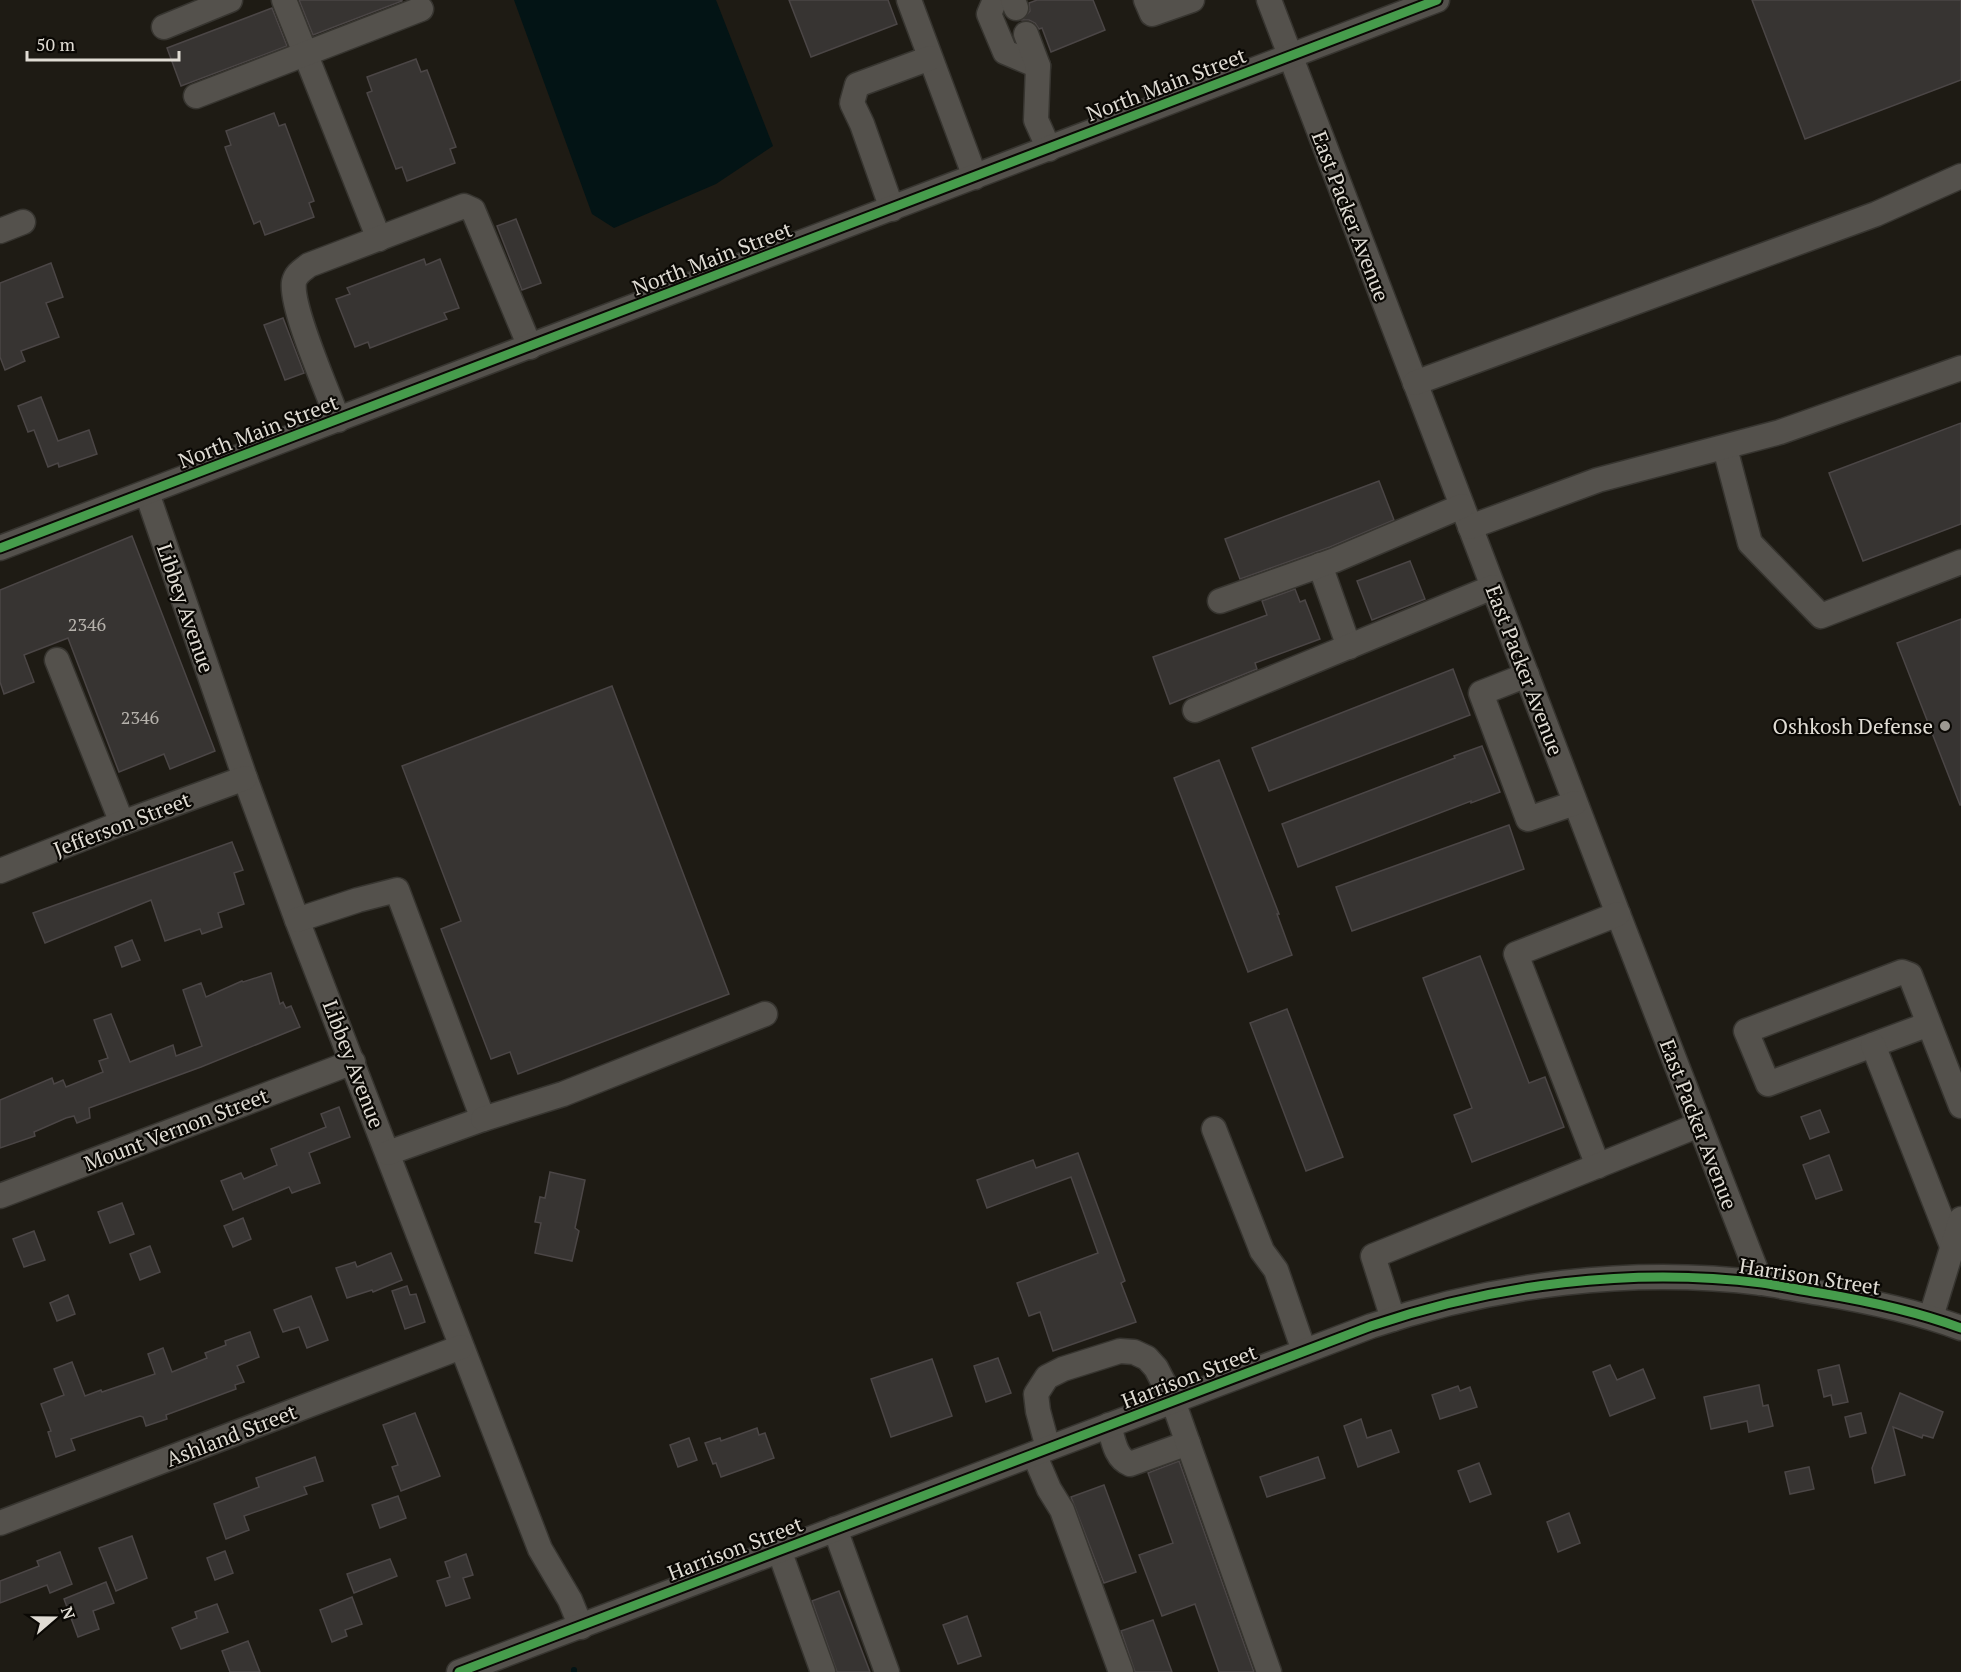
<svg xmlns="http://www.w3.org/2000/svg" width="1961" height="1672" font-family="'PT Serif',serif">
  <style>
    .water { fill: #031415 }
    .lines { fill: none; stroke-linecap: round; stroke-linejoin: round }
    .stream { stroke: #031415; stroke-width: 6 }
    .building { fill: #373432; stroke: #4b4646; stroke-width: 1.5 }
    .minor-casing { stroke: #373530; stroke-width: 27 }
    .minor { stroke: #54514c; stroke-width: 24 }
    .cycleway-casing { stroke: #0a0804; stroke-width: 13 }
    .cycleway { stroke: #469c4c; stroke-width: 9 }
    .poi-dot { fill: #9c9891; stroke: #0a0804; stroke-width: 2 }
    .labels { text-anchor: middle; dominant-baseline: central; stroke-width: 4.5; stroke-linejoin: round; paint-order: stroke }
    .number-label { font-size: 18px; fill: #b6b2ac }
    .street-label { font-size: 21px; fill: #e0dcd4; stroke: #0a0804 }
    .poi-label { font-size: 21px; fill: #e0dcd4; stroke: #0a0804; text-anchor: end }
  </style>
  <rect width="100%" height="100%" fill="#1e1b14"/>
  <!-- water -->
  <polygon class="water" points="514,0 716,0 773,146 716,184 614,228 592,214"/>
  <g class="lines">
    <!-- stream -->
    <polyline class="stream" points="574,1670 574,1672"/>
  </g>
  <!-- building -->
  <g class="building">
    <polygon points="299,0 402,0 402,1 313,35"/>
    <polygon points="789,0 888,0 897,24 811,57"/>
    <polygon points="1037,0 1093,0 1105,30 1051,52 1042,28 1039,29 1035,23 1029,20 1022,20 1030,11 1029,3"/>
    <polygon points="1752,0 1961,0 1961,80 1805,139"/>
    <polygon points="272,8 287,46 181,86 167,48"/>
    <polygon points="416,59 421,72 427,70 444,115 456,147 450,149 455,163 407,181 402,167 396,169 372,106 367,93 372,91 367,77"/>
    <polygon points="274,113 279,126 285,124 314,201 309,203 314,217 265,235 260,221 254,224 230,161 225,147 231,145 226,131"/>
    <polygon points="516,219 541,283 522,290 497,226"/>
    <polygon points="424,259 426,265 440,259 459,308 444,313 447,319 404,335 370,348 368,342 355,347 336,299 350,294 347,288"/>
    <polygon points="51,263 63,297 46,303 59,337 21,351 25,361 5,370 0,357 0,283"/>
    <polygon points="283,318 304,373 285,380 264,325"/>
    <polygon points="41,397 58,441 89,430 97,454 59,467 58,463 48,467 34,430 28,432 18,406"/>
    <polygon points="1961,423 1961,524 1863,561 1829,473"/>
    <polygon points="1379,481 1394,520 1330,547 1240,579 1225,539"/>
    <polygon points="132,536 215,751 170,769 164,754 119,772 68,638 24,655 34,682 4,694 0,682 0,590"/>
    <polygon points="1410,561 1425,599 1372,620 1357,581"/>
    <polygon points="1295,589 1300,602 1305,600 1320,639 1255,663 1257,669 1170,704 1153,657 1267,615 1262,601"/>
    <polygon points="1961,619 1961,805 1960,805 1897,643"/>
    <polygon points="1453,669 1470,715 1269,791 1252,748"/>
    <polygon points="612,686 729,994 518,1074 510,1052 491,1059 441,929 461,921 402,766"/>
    <polygon points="1482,746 1500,792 1471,803 1471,801 1298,867 1282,824 1455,758 1454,756"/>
    <polygon points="1219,760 1279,914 1277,914 1292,955 1248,972 1174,778"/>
    <polygon points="1509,825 1524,869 1352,931 1336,887"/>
    <polygon points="232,842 243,870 234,873 244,904 218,913 222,927 202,934 200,929 165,941 151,900 45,943 33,913"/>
    <polygon points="132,940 140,960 122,967 115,947"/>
    <polygon points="1480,956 1529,1083 1545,1077 1564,1127 1472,1162 1454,1115 1472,1108 1423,978"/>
    <polygon points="271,973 280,1004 283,1002 286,1008 291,1006 300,1027 201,1067 89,1108 90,1118 77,1123 74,1116 66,1118 34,1132 35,1136 0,1148 0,1100 52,1078 54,1084 63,1080 66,1087 103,1072 99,1061 108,1058 94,1020 111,1014 130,1062 173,1045 176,1056 202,1046 183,990 201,983 206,997 242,981 243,982"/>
    <polygon points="1287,1009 1343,1157 1306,1171 1250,1023"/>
    <polygon points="339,1107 350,1137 309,1153 320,1183 292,1193 289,1187 233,1210 221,1181 241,1173 244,1179 277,1165 271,1149 326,1127 321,1114"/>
    <polygon points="1820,1110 1829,1132 1810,1139 1801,1117"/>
    <polygon points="1078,1153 1125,1281 1121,1283 1136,1322 1053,1351 1040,1312 1029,1316 1017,1283 1098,1253 1071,1177 987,1208 977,1180 1033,1160 1036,1168"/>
    <polygon points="1829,1155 1842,1190 1816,1199 1803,1165"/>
    <polygon points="550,1172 585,1180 575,1228 579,1231 572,1261 535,1253 541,1223 535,1222 540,1197 545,1198"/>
    <polygon points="122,1203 134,1234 110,1243 98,1212"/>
    <polygon points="243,1218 251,1239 233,1247 224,1226"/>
    <polygon points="34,1231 45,1260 24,1267 13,1239"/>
    <polygon points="150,1246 160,1272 140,1280 130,1254"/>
    <polygon points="391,1253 402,1280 373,1292 372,1290 347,1298 336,1268 355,1262 357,1267"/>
    <polygon points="407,1286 410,1295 416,1294 425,1322 405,1329 392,1291"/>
    <polygon points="68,1295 75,1314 57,1321 50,1303"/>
    <polygon points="311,1296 328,1340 307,1348 299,1327 283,1332 274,1310"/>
    <polygon points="250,1332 259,1357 237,1366 244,1382 235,1385 236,1389 166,1415 167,1419 146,1426 143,1417 140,1416 71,1439 75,1450 56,1457 48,1432 51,1431 41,1404 64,1395 54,1369 72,1362 85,1396 101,1390 102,1392 155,1374 148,1354 163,1348 172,1372 207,1358 205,1353 226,1345 225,1341"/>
    <polygon points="998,1358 1011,1393 986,1402 974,1366"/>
    <polygon points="932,1359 952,1416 891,1437 871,1379"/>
    <polygon points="1610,1365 1617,1380 1643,1369 1655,1398 1610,1416 1593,1372"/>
    <polygon points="1839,1365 1848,1402 1833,1405 1831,1395 1824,1397 1818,1370"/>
    <polygon points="1759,1385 1763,1406 1768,1405 1773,1426 1749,1432 1747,1421 1711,1429 1704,1397"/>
    <polygon points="1458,1386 1460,1391 1470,1387 1477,1407 1440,1419 1432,1395"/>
    <polygon points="1900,1393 1943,1412 1933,1438 1923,1435 1922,1438 1893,1427 1905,1475 1875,1483 1872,1468"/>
    <polygon points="415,1413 440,1476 401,1491 392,1467 398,1465 383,1425"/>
    <polygon points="1861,1413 1866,1433 1850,1437 1845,1417"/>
    <polygon points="1361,1419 1367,1438 1391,1430 1399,1452 1358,1467 1344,1426"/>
    <polygon points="757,1428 759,1435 765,1433 774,1458 721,1477 716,1463 713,1464 705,1443 720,1438 721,1441"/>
    <polygon points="689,1438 697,1460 678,1467 670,1445"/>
    <polygon points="315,1457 323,1481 304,1487 307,1494 244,1516 249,1530 226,1539 214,1504 259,1487 256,1478"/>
    <polygon points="1318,1457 1325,1478 1267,1497 1260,1477"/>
    <polygon points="1179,1461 1254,1672 1219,1672 1195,1604 1162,1616 1139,1555 1173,1543 1148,1473"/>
    <polygon points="1479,1463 1491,1494 1470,1502 1458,1471"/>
    <polygon points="1809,1467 1814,1489 1790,1494 1785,1472"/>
    <polygon points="1104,1485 1136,1572 1104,1583 1071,1497"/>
    <polygon points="398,1496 406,1518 380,1528 372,1505"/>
    <polygon points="1569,1513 1580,1543 1558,1552 1547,1522"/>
    <polygon points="132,1536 147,1578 116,1591 99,1548"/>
    <polygon points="225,1551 233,1573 215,1580 207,1558"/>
    <polygon points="60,1552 72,1584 50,1593 47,1585 0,1603 0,1581 39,1566 37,1561"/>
    <polygon points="466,1554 473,1575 463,1578 470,1598 446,1606 437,1581 450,1577 445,1562"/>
    <polygon points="390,1559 397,1576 354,1593 347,1574"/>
    <polygon points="106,1582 114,1603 93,1611 99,1629 78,1637 64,1599"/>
    <polygon points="839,1591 870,1672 837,1672 812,1601"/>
    <polygon points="352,1597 362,1624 345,1630 347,1636 332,1642 320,1610"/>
    <polygon points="217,1604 228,1632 181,1649 172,1628 197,1618 195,1612"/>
    <polygon points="967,1616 981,1656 958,1664 943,1625"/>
    <polygon points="1153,1620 1172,1672 1135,1672 1121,1631"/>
    <polygon points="248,1641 260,1672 230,1672 222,1651"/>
  </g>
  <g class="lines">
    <defs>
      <g id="minor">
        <polyline points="284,0 379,239"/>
        <polyline points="909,0 975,177"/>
        <polyline points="995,0 989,14 1005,52 1038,66"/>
        <polyline points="1013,0 1016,8"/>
        <polyline points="1146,0 1152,14 1192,0"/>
        <polyline points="1269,0 1618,914 1761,1283"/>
        <polyline points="164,27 230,0"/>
        <polyline points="1026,34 1038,66 1036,120 1049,149"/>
        <polyline points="196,96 421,9"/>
        <polyline points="892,209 862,124 852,103 857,85 930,58"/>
        <polyline points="0,231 23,222"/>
        <polyline points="1415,383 1876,214 1961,176"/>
        <path d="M338 420C328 392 290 307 294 282 296 273 303 270 309 265L464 206 473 210 530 347"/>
        <polyline points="1725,448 1750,543 1821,616 1961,562"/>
        <polyline points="147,493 245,778 297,920 540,1549 570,1600 581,1627"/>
        <polyline points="1470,527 1598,480 1780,432 1961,368"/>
        <polyline points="0,548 1437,0"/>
        <polyline points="1320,565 1349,647"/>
        <polyline points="1220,601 1335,560 1462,506"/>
        <polyline points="57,660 122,823"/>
        <polyline points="1527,675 1481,693 1528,819 1575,803"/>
        <polyline points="1195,710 1493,587"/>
        <polyline points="0,871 122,823 245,778"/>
        <polyline points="297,920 358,900 397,890 483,1119 388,1153"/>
        <polyline points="1929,1024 1768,1084 1746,1031 1902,972 1910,975 1961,1106"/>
        <polyline points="1873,1045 1952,1246"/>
        <polyline points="483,1119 563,1094 765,1014"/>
        <polyline points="1214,1129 1262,1251 1276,1270 1304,1351"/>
        <polyline points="1598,1166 1516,954 1618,914"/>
        <polyline points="0,1196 353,1062"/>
        <polyline points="1931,1317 1961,1219"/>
        <polyline points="1393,1319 1373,1256 1699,1125"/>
        <path d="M1109 1425C1113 1439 1115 1458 1130 1464L1188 1443"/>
        <polyline points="1048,1448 1038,1411 1036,1394 1047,1377 1063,1369 1120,1351 1134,1352 1147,1358 1156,1368 1173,1401 1269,1672"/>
        <polyline points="1034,1454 1049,1489 1062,1510 1121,1672"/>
        <polyline points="0,1523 461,1347"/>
        <polyline points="835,1529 887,1672"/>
        <polyline points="779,1550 823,1672"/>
        <path d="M459 1672 1371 1326C1495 1284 1631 1267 1762 1283 1781 1286 1801 1290 1820 1293 1868 1301 1915 1311 1961 1328"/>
      </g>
    </defs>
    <!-- minor casing -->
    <use href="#minor" class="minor-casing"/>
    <!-- minor -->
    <use href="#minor" class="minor"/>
    <defs>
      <g id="cycleway">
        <polyline points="0,548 1437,0"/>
        <path d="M459 1672 1371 1326C1495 1284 1631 1267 1762 1283 1781 1286 1801 1290 1820 1293 1868 1301 1915 1311 1961 1328"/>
      </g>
    </defs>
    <!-- cycleway casing -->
    <use href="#cycleway" class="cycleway-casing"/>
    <!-- cycleway -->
    <use href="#cycleway" class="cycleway"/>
  </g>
  <!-- markers -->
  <circle class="poi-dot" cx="1945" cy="726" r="6"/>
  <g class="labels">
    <!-- number labels -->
    <g class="number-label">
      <text x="87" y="624">2346</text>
      <text x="140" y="717">2346</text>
    </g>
    <!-- street labels -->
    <g class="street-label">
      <text transform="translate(1166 84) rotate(-21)">North Main Street</text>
      <text transform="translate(1351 216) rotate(69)">East Packer Avenue</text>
      <text transform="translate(712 258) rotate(-21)">North Main Street</text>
      <text transform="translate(258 431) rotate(-21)">North Main Street</text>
      <text transform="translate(186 608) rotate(71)">Libbey Avenue</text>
      <text transform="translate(1525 670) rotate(69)">East Packer Avenue</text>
      <text transform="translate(122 824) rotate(-21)">Jefferson Street</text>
      <text transform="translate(354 1064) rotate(69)">Libbey Avenue</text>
      <text transform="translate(1699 1124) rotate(69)">East Packer Avenue</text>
      <text transform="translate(176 1129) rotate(-21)">Mount Vernon Street</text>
      <text transform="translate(1810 1276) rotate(9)">Harrison Street</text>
      <text transform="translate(1189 1376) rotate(-21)">Harrison Street</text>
      <text transform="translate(231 1435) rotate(-21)">Ashland Street</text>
      <text transform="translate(735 1548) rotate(-21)">Harrison Street</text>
    </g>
    <!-- poi labels -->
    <g class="poi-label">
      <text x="1933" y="726">Oshkosh Defense</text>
    </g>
  </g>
  <!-- north arrow -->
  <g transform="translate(54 1618) rotate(70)" stroke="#0a0804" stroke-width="4.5" paint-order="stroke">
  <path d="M0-4.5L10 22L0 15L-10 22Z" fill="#e0dcd4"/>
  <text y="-9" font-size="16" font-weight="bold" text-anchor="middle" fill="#e0dcd4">N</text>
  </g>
  <!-- scale -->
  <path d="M27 51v9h152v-9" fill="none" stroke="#e0dcd4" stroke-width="3"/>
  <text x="36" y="51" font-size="18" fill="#e0dcd4" stroke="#0a0804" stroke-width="4.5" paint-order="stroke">50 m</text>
</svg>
